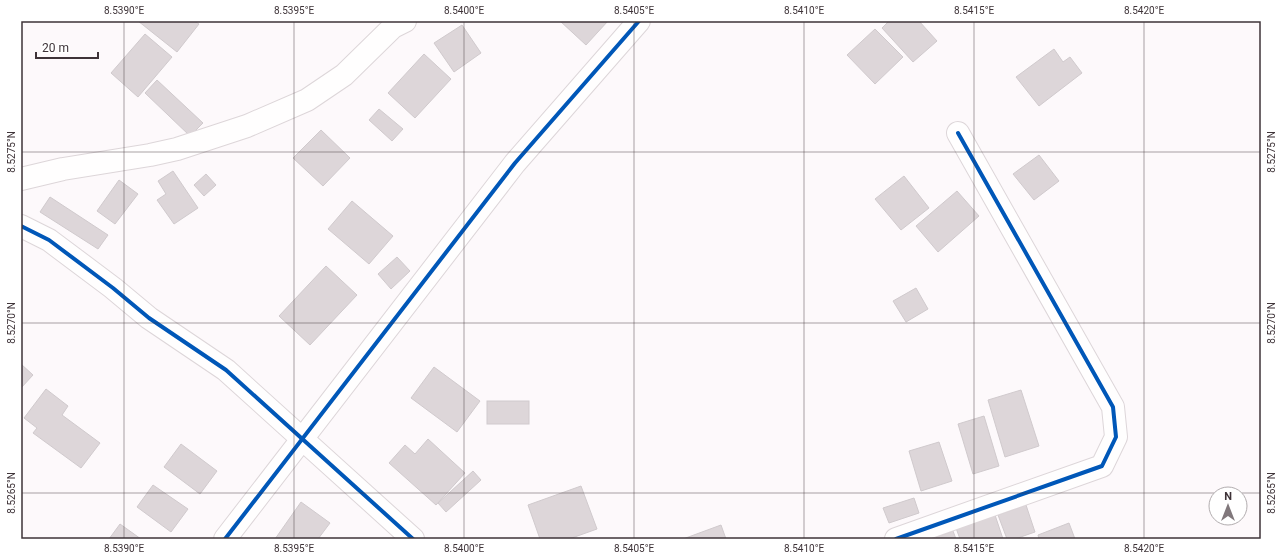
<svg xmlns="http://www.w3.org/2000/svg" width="1282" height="560" font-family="Roboto,sans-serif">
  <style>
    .building { fill: #ddd6d9; stroke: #d0cacd }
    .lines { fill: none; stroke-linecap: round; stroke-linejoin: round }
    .minor-casing { stroke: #ddd6d9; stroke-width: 24 }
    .minor { stroke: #fffefe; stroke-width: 22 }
    .cycleway-casing { stroke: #fff; stroke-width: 6 }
    .cycleway { stroke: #0057b8; stroke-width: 4 }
    .ticks { fill: none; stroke: #3e3338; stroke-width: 1; stroke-opacity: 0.45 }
    .neatline { fill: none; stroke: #3e3338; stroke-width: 1.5 }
    .ticks-label { font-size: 10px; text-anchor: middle; fill: #3e3338 }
  </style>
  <rect width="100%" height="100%" fill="#fdf9fb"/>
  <!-- building -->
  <g class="building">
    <polygon points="138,21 194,21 199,24 177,52"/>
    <polygon points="560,21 608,21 586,45"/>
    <polygon points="889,21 919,21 937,41 913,62 882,28"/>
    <polygon points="462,25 481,53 454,72 434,43"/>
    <polygon points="875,29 903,57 875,84 847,55"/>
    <polygon points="145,34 172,57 138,97 111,73"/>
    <polygon points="1054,49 1063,62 1070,57 1082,73 1039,106 1016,77"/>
    <polygon points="424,54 451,79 415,118 388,93"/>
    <polygon points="157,80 203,123 190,136 145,93"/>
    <polygon points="379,109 403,129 392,141 369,120"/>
    <polygon points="321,130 350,158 323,186 293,158"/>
    <polygon points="1039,155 1059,181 1034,200 1013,174"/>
    <polygon points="173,171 198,208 174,224 157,200 166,194 158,181"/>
    <polygon points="206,174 216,185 204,196 194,185"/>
    <polygon points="904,176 929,208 901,230 875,199"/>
    <polygon points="119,180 138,194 115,224 97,211"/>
    <polygon points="957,191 979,216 938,252 916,226"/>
    <polygon points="50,197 108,235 98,249 40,212"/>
    <polygon points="352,201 393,236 369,264 328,229"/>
    <polygon points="397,257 410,271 391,289 378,274"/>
    <polygon points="326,266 357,295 310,345 279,316"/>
    <polygon points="916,288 928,309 906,322 893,301"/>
    <polygon points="21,364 33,375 21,388"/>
    <polygon points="434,367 480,401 457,432 411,398"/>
    <polygon points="46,389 68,406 62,415 100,443 81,468 33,433 37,428 24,418"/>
    <polygon points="1021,390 1039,446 1005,457 988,400"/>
    <rect x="487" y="401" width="42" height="23"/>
    <polygon points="984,416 999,466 973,474 958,424"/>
    <polygon points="428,439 465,473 436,505 389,463 405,445 415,454"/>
    <polygon points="939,442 952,481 921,491 909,451"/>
    <polygon points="181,444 217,471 200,494 164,467"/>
    <polygon points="473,471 481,480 446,512 438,503"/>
    <polygon points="153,485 188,509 171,532 137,507"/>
    <polygon points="581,486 597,529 569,539 540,539 528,505"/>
    <polygon points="914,498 919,513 889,523 883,508"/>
    <polygon points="301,502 330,523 318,539 275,539"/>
    <polygon points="1026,505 1035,532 1015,539 1007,539 998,515"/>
    <polygon points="995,515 1003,539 960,539 956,528"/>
    <polygon points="1069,523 1075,539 1039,539 1038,535"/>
    <polygon points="120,524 141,539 109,539"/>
    <polygon points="721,525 726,539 683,539"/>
    <polygon points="953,531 956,539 937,539 936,537"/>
  </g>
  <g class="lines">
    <defs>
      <g id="minor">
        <polyline points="21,179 63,169 150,155 177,149 247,126 307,100 344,75 393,27 405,21"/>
        <polyline points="21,226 49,240 113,288 149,318 226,370 413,539"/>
        <polyline points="225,539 515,163 639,21"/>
        <polyline points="896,539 1102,466 1116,437 1113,407 958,133"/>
      </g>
    </defs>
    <!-- minor casing -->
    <use href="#minor" class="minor-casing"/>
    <!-- minor -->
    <use href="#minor" class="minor"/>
    <defs>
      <g id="cycleway">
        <polyline points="21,226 49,240 113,288 149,318 226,370 413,539"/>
        <polyline points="225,539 515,163 639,21"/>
        <polyline points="896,539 1102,466 1116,437 1113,407 958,133"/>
      </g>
    </defs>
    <!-- cycleway casing -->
    <use href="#cycleway" class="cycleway-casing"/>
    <!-- cycleway -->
    <use href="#cycleway" class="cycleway"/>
  </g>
  <!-- ticks -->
  <path class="ticks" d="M124 21V539M294 21V539M464 21V539M634 21V539M804 21V539M974 21V539M1144 21V539M21 152H1261M21 323H1261M21 493H1261"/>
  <!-- border -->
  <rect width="1282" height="560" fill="none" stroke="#ffffff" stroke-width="44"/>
  <!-- north arrow -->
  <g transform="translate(1228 506)"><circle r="19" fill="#ffffff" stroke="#b2adaf"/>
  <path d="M0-3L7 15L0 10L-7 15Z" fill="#81787c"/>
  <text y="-6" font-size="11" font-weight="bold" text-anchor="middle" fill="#3e3338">N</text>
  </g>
  <!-- scale -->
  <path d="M36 52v6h62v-6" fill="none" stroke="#3e3338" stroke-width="2"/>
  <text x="42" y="52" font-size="12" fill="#3e3338" stroke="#ffffff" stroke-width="3" paint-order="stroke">20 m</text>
  <rect x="22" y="22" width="1238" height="516" class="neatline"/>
  <g class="ticks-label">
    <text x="124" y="14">8.5390°E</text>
    <text x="294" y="14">8.5395°E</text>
    <text x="464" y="14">8.5400°E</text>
    <text x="634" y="14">8.5405°E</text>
    <text x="804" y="14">8.5410°E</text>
    <text x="974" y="14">8.5415°E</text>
    <text x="1144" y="14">8.5420°E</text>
    <text transform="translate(11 152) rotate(-90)" y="4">8.5275°N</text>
    <text transform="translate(1271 152) rotate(-90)" y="4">8.5275°N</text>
    <text transform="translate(11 323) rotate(-90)" y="4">8.5270°N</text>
    <text transform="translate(1271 323) rotate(-90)" y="4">8.5270°N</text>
    <text transform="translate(11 493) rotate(-90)" y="4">8.5265°N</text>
    <text transform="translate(1271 493) rotate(-90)" y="4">8.5265°N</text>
    <text x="124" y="552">8.5390°E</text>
    <text x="294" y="552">8.5395°E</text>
    <text x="464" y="552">8.5400°E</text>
    <text x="634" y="552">8.5405°E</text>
    <text x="804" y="552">8.5410°E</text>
    <text x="974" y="552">8.5415°E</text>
    <text x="1144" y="552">8.5420°E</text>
  </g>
</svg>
